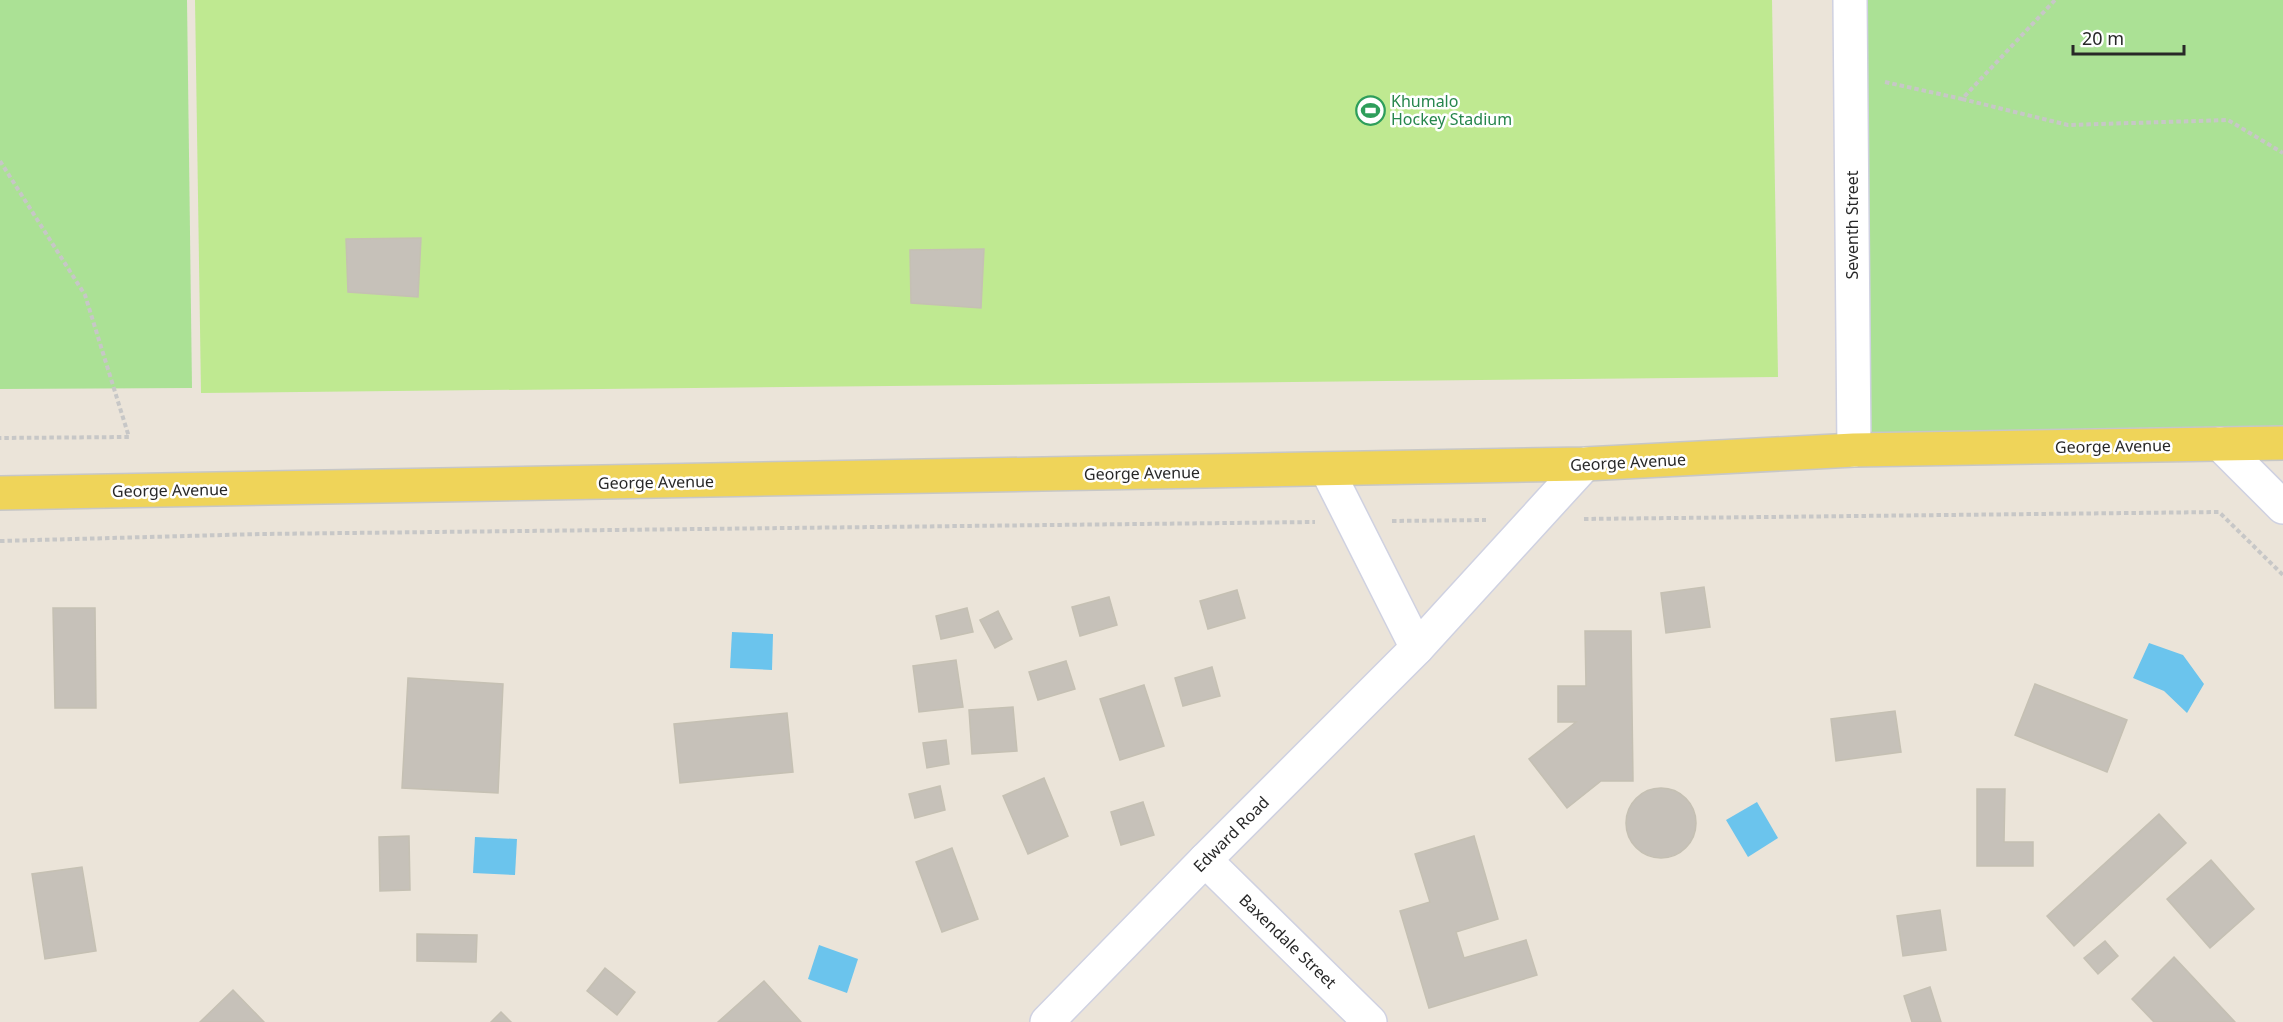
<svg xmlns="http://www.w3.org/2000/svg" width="2283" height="1022" font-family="'Noto Sans',sans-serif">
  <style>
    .green { fill: #abe195 }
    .pitch { fill: #bfe991 }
    .water { fill: #6bc4ed }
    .building { fill: #c6c1b9; stroke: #c5c0b3; stroke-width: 1.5 }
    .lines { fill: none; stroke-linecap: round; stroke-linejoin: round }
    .minor-casing { stroke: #cfd1e1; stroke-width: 36 }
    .major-casing { stroke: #c7c7c7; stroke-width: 36 }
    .path { stroke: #c7c7c7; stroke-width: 4; stroke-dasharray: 4.5 3; stroke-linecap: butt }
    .minor { stroke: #fff; stroke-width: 33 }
    .major { stroke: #efd459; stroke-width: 33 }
    .labels { text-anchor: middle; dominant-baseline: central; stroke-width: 5; stroke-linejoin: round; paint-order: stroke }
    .leisure-label { font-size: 16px; fill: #27864d; stroke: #fff; text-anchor: start }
    .street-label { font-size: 16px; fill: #282828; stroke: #fff }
  </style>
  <rect width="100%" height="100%" fill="#ebe4d9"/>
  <!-- green -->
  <g class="green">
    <polygon points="0,0 187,0 192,388 0,389"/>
    <polygon points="1848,0 2283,0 2283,435 1854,450"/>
  </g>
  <!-- pitch -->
  <polygon class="pitch" points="195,0 1772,0 1778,377 201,393"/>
  <!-- water -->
  <g class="water">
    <polygon points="732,632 773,634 772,670 730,668"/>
    <polygon points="2149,643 2183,655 2204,684 2187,713 2164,691 2133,678"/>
    <polygon points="1757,802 1778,838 1748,857 1726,820"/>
    <polygon points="475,837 517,839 515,875 473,873"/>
    <polygon points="819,945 858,959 847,993 808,979"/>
  </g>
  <!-- building -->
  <g class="building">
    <polygon points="421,238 418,297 348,292 346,239"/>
    <polygon points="984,249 981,308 911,303 910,250"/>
    <polygon points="1704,587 1710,627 1666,633 1661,593"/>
    <polygon points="1237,590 1245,618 1208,629 1200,601"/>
    <polygon points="1109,597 1117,625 1080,636 1072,607"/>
    <polygon points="53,608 95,608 96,708 55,708"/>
    <polygon points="967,608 973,632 941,639 936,616"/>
    <polygon points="998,611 1012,639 995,648 980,620"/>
    <polygon points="1585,631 1631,631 1633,781 1601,781 1567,808 1529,759 1576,722 1558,722 1558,686 1586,686"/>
    <polygon points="956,660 963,707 919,712 913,666"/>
    <polygon points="1066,661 1075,689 1038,700 1029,672"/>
    <polygon points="1212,667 1220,696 1183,706 1175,678"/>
    <polygon points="408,678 503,684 498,793 402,788"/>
    <polygon points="2035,684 2127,720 2107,772 2015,735"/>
    <polygon points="1144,685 1164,746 1120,760 1100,699"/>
    <polygon points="1013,707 1017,751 972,754 969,710"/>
    <polygon points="1895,711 1901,752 1836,761 1831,719"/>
    <polygon points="787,713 793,772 680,783 674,724"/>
    <polygon points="946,740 949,764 927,768 923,743"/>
    <polygon points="1044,778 1068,836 1028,854 1003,796"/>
    <polygon points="940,786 945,810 915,818 909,794"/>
    <circle cx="1661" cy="823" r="35"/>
    <polygon points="1977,789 2005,789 2004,842 2033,842 2033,866 1977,866"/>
    <polygon points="1143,802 1154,835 1121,845 1111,812"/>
    <polygon points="2159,814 2186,843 2074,946 2047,916"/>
    <polygon points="409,836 410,890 380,891 379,837"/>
    <polygon points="1474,836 1498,919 1456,932 1464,958 1526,940 1537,975 1429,1008 1400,911 1430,902 1415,854"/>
    <polygon points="952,848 978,919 942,932 916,862"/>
    <polygon points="2211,860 2254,909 2210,948 2167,899"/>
    <polygon points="82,867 96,951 45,959 32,874"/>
    <polygon points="1940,910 1946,950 1903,956 1897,916"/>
    <polygon points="417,934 477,935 476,962 417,961"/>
    <polygon points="2105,941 2118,956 2098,974 2084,958"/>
    <polygon points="2174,957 2235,1022 2154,1022 2132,999"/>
    <polygon points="605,968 635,992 617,1015 587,991"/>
    <polygon points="764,981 801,1022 718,1022"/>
    <polygon points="1930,987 1941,1022 1912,1022 1904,996"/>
    <polygon points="233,990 264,1022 200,1022"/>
    <polygon points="501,1012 511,1022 491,1022"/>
  </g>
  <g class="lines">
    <defs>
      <g id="minor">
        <polyline points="1850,0 1854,450"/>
        <polyline points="2220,444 2283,507"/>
        <polyline points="1327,470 1417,648"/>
        <polyline points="1205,860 1370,1022"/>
        <polyline points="1047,1022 1205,860 1417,648 1585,464"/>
      </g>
      <polyline id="major" points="0,493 1585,464 1854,450 2283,443"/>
    </defs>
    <!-- minor casing -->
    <use href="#minor" class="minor-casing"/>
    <!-- major casing -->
    <use href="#major" class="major-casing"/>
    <!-- path -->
    <g class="path">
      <polyline points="1885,82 1962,99 2055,0"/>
      <polyline points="1962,99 2068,125 2228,120 2283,153"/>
      <polyline points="0,161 85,295 129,437 0,438"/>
      <polyline points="1584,519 2219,512 2283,575"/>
      <polyline points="1392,521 1486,520"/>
      <polyline points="0,541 260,534 1315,522"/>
    </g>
    <!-- minor -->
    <use href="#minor" class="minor"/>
    <!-- major -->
    <use href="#major" class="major"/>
  </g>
  <!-- icons -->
  <defs>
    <symbol id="stadium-ring" viewBox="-11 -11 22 22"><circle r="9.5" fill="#fff" stroke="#2e9e5b" stroke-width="1.5"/><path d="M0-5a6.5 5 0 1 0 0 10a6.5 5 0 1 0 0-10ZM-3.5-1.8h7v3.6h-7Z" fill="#2e9e5b"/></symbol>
  </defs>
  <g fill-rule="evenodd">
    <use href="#stadium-ring" x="1354" y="94" width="33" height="33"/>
  </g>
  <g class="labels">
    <!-- leisure labels -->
    <g class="leisure-label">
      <text x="1391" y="101">Khumalo<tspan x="1391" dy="18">Hockey Stadium</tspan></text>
    </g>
    <!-- street labels -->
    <g class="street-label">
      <text transform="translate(1852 225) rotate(-90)">Seventh Street</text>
      <text transform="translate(2113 446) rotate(-1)">George Avenue</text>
      <text transform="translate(1628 462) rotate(-3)">George Avenue</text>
      <text transform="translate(1142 473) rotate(-1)">George Avenue</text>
      <text transform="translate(656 482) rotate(-1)">George Avenue</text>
      <text transform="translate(170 490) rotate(-1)">George Avenue</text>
      <text transform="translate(1231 834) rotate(-45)">Edward Road</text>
      <text transform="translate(1288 941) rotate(44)">Baxendale Street</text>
    </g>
  </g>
  <!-- scale -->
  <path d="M2073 45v9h111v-9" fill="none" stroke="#282828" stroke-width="3"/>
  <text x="2082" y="45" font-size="18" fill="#282828" stroke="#ffffff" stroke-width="4.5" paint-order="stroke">20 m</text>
</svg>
